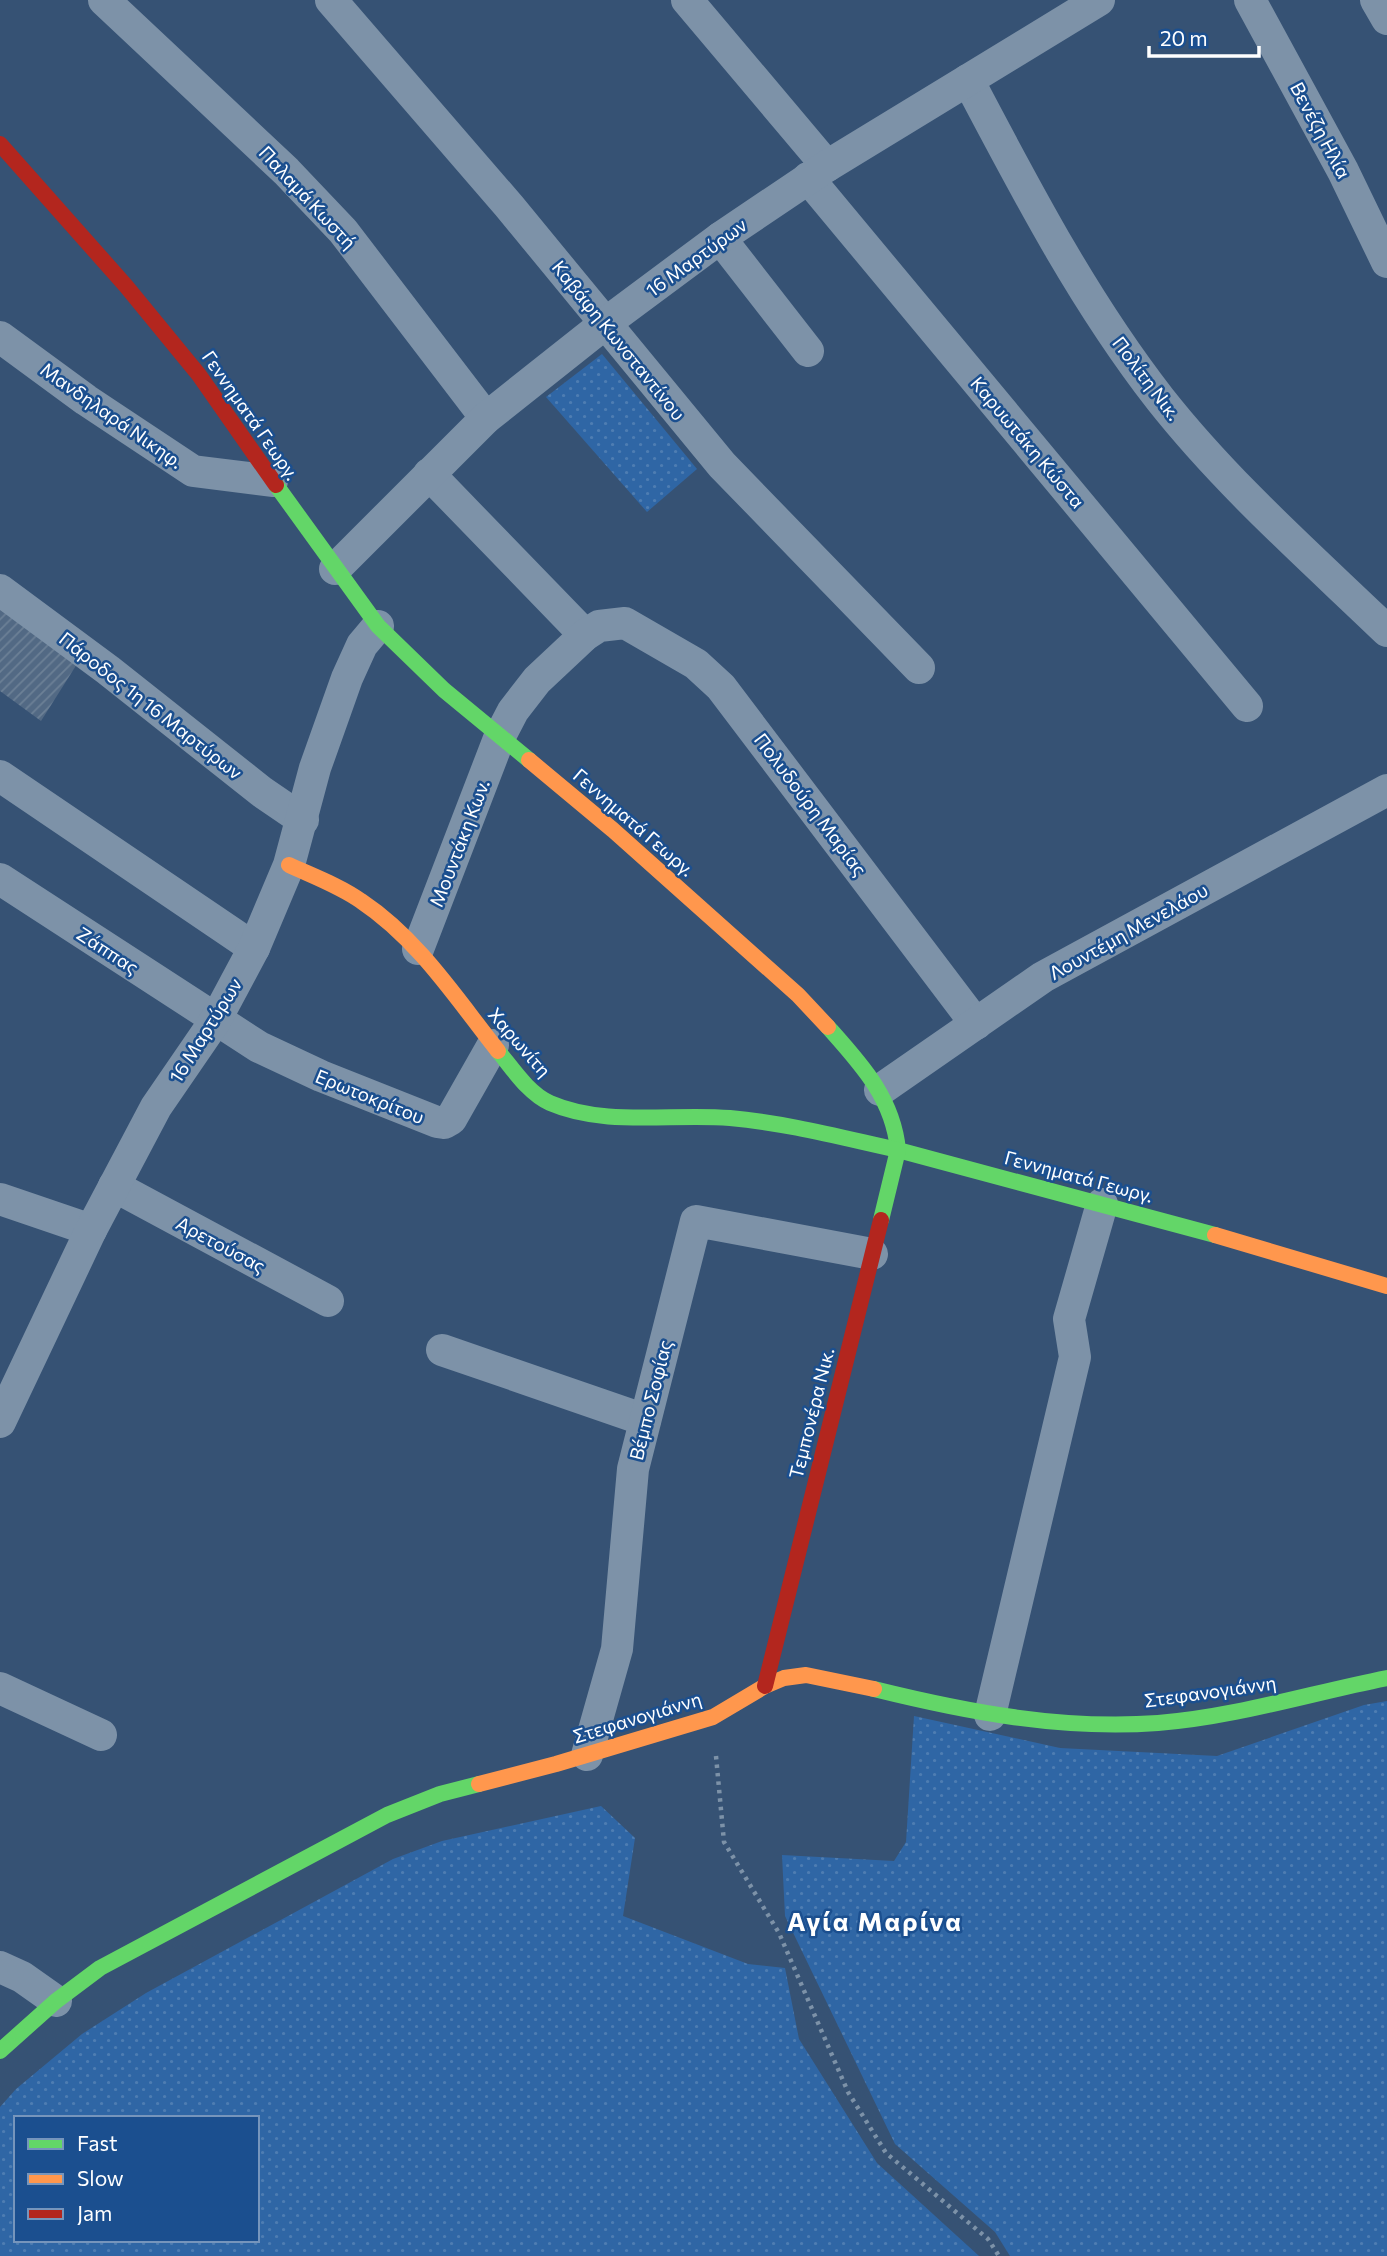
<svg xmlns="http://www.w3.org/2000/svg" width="1387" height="2256" font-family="Commissioner,sans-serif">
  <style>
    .grass { fill: url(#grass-dots); fill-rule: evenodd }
    .building { fill: url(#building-hatch) }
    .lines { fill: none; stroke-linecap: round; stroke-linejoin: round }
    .path { stroke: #7d92a8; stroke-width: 4.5; stroke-dasharray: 3.5 5; stroke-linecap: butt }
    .street { stroke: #7d92a8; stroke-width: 32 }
    .fast { stroke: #63d668; stroke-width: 16 }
    .slow { stroke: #ff974d; stroke-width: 16 }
    .jam { stroke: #b3261e; stroke-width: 16 }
    .labels { text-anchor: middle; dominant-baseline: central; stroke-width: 5; stroke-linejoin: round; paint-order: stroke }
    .street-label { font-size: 19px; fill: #fff; stroke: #1b4f8f }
    .district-label { font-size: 26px; font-weight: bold; letter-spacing: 2px; fill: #fff; stroke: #1b4f8f }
  </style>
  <defs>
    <pattern id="grass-dots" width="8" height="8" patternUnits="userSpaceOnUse" patternTransform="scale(1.75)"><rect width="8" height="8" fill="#2f66a5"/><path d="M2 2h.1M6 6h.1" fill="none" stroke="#4e7db2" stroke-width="1.8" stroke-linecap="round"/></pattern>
    <pattern id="building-hatch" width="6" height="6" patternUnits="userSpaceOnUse" patternTransform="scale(1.75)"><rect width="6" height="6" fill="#526984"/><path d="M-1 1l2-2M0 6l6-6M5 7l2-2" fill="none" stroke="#6c8096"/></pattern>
  </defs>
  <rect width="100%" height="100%" fill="#365274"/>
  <!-- grass -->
  <g class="grass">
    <polygon points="602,354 697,469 647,512 546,397"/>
    <polygon points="1387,1701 1387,2256 1010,2256 995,2232 895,2144 785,1916 782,1855 894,1861 906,1842 914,1716 1060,1748 1217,1756 1364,1705"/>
    <path d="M601 1806 635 1838 623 1916 748 1964 785 1968 799 2039 877 2163 979 2256H0V2107L16 2089 82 2034 146 1993 393 1859 442 1841ZM16 2118H257V2240H16Z"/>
  </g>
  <!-- building -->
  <polygon class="building" points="0,605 77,664 41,721 0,691"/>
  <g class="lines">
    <!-- path -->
    <polyline class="path" points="716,1756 724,1842 779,1933 848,2092 886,2153 988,2239 999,2256"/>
    <!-- street -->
    <g class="street">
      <polyline points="104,0 286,171 343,231 486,418"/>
      <polyline points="331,0 509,206 722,465 919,668"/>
      <polyline points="687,0 827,166"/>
      <polyline points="1250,0 1343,171 1387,262"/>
      <polyline points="1376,0 1387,19"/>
      <path d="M968 80C1026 190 1083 300 1160 399 1227 484 1309 556 1387 631"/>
      <polyline points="808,178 1247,706"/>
      <polyline points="720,238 808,351"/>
      <polyline points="0,337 86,400 193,471 272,481"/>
      <polyline points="429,474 585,635"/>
      <polyline points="335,569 486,418 607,322 720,238 827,166 1099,0"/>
      <polyline points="0,590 108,670 262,792 303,820"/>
      <polyline points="0,776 254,948"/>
      <polyline points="0,879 259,1047 321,1076 437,1122 444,1123 451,1119 493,1045"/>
      <polyline points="418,949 500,736 513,711 537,680 585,635 599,626 625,623 696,664 721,687 976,1024"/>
      <polyline points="880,1090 1043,977 1387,790"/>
      <polyline points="114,1186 328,1301"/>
      <polyline points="0,1199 91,1230"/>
      <polyline points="442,1350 645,1420"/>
      <polyline points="0,1422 91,1230 156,1107 215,1021 254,948 289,865 315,768 347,678 362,645 378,626"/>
      <polyline points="0,1688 101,1735"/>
      <polyline points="990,1715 1075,1357 1069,1319 1102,1204"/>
      <polyline points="587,1755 617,1649 633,1469 696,1221 872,1254"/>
      <polyline points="0,1967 22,1977 56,2001"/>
    </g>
    <!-- fast -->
    <g class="fast">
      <polyline points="276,485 378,626 444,690 529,760"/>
      <path d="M828 1027C861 1064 893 1098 898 1150L1215 1235"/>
      <path d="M498 1051C513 1069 528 1093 550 1103 605 1127 672 1113 730 1118 787 1123 843 1138 898 1150L881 1220"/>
      <path d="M874 1689C967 1712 1061 1730 1158 1723 1235 1717 1311 1693 1387 1678"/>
      <polyline points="0,2051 56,2001 100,1968 387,1815 440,1794 479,1784"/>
    </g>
    <!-- slow -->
    <g class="slow">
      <polyline points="529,760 613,830 798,995 828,1027"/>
      <path d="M289 865C313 876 340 886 361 901 418 939 456 998 498 1051"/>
      <polyline points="1215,1235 1387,1286"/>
      <polyline points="479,1784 556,1764 713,1717 765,1686 784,1678 806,1675 874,1689"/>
    </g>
    <!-- jam -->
    <g class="jam">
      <polyline points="0,144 126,286 199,375 276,485"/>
      <polyline points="765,1686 881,1220"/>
    </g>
  </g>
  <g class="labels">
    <!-- street labels -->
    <g class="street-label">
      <text transform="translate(1321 130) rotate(62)">Βενέζη Ηλία</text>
      <text transform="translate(308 197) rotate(47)">Παλαμά Κωστή</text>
      <text transform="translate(696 257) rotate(-36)">16 Μαρτύρων</text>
      <text transform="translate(619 340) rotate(51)">Καβάφη Κωνσταντίνου</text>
      <text transform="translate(1147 378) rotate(53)">Πολίτη Νικ.</text>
      <text transform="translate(112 415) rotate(35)">Μανδηλαρά Νικηφ.</text>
      <text transform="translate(251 415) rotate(55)">Γεννηματά Γεωργ.</text>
      <text transform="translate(1028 442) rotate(50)">Καρυωτάκη Κώστα</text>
      <text transform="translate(151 705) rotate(38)">Πάροδος 1η 16 Μαρτύρων</text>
      <text transform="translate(811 804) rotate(53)">Πολυδούρη Μαρίας</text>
      <text transform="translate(634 822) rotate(41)">Γεννηματά Γεωργ.</text>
      <text transform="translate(459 843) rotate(-69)">Μουντάκη Κων.</text>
      <text transform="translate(1128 931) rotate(-29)">Λουντέμη Μενελάου</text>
      <text transform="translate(108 950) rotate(33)">Ζάππας</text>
      <text transform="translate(205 1030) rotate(-58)">16 Μαρτύρων</text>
      <text transform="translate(520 1042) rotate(49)">Χαρωνίτη</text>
      <text transform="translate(370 1096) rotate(22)">Ερωτοκρίτου</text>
      <text transform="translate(1079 1176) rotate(15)">Γεννηματά Γεωργ.</text>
      <text transform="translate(221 1244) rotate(28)">Αρετούσας</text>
      <text transform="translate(650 1400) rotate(-76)">Βέμπο Σοφίας</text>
      <text transform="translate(811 1413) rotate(-76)">Τεμπονέρα Νικ.</text>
      <text transform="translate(1210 1691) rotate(-8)">Στεφανογιάννη</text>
      <text transform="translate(637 1717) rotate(-17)">Στεφανογιάννη</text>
    </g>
    <!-- district labels -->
    <g class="district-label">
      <text x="875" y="1920">Αγία Μαρίνα</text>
    </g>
  </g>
  <!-- legend -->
  <rect x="14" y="2116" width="245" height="126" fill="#1b4f8f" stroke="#7695bc" stroke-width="2"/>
  <rect x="28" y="2139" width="35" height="10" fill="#63d668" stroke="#7695bc" stroke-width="2"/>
  <text x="77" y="2151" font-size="21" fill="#ffffff">Fast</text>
  <rect x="28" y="2174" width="35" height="10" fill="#ff974d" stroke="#7695bc" stroke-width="2"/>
  <text x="77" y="2186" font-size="21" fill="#ffffff">Slow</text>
  <rect x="28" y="2209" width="35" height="10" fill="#b3261e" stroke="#7695bc" stroke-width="2"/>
  <text x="77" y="2221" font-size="21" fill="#ffffff">Jam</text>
  <!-- scale -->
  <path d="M1149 46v10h110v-10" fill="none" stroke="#ffffff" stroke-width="3.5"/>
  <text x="1160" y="46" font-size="21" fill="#ffffff" stroke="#1b4f8f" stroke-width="5" paint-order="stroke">20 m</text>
</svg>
